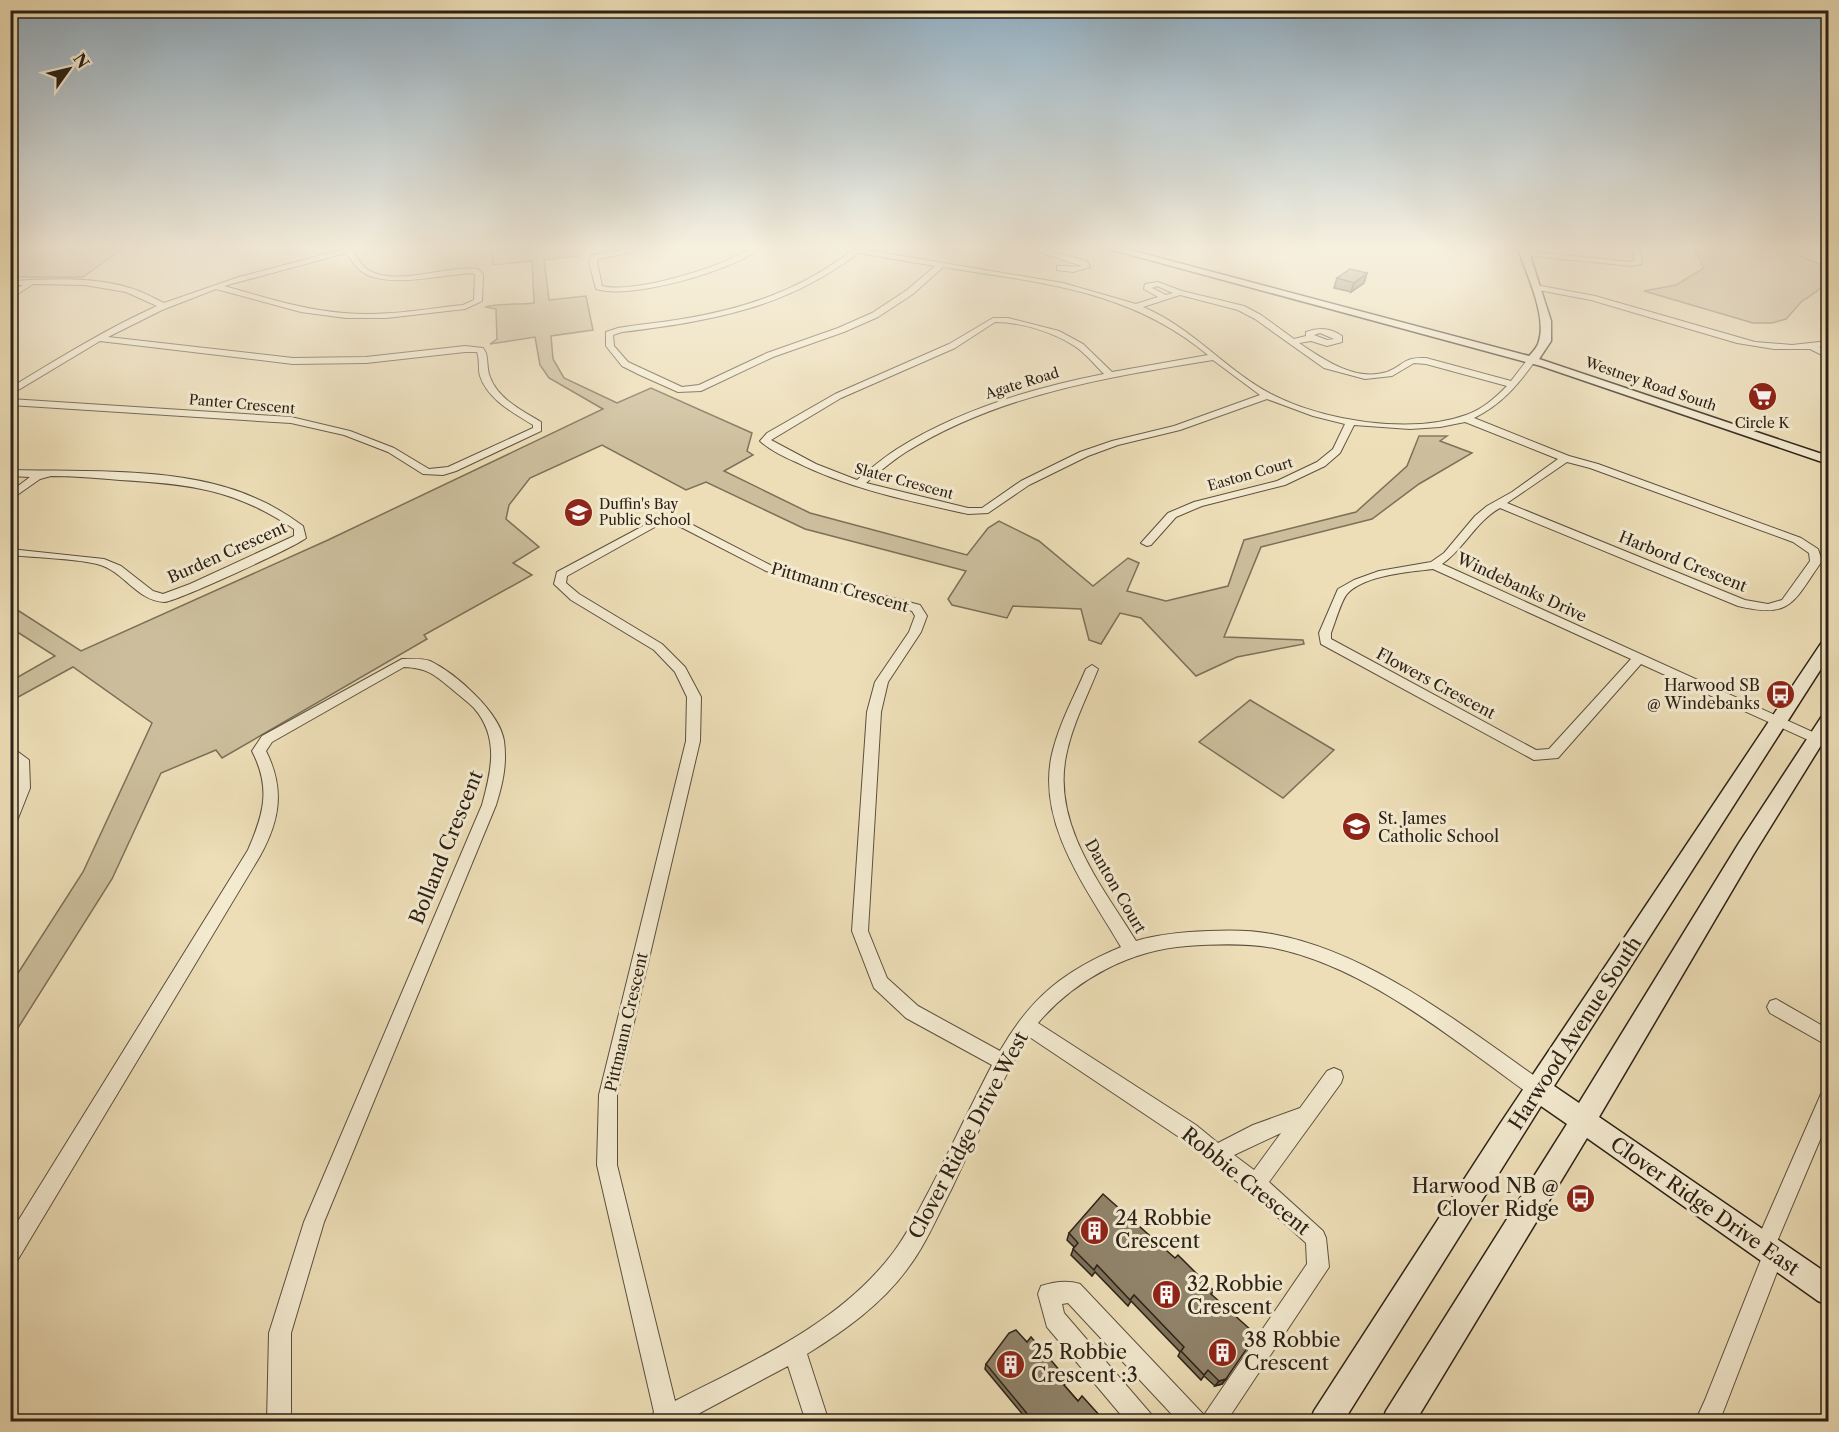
<svg xmlns="http://www.w3.org/2000/svg" width="1839" height="1432" font-family="'Libre Caslon Text',serif">
  <style>
    .green { fill: #ccbe9c; stroke: #7c7059; stroke-width: 1.5 }
    .lines { fill: none; stroke-linecap: round; stroke-linejoin: round }
    .street-casing { stroke: #5c503e; stroke-width: 2 }
    .secondary-casing { stroke: #2c2116; stroke-width: 3 }
    .street { fill: #f3ead0; fill-rule: evenodd }
    .secondary { fill: #f3ead0; fill-rule: evenodd }
    .wall { fill: #7c715b; stroke: #2c2116; stroke-width: 1.5 }
    .shaded-wall { fill: #655c4a; stroke: #2c2116; stroke-width: 1.5 }
    .building { fill: #90836a; stroke: #2c2116; stroke-width: 1.5 }
    .labels { text-anchor: middle; dominant-baseline: central; stroke-width: 6; stroke-linejoin: round; paint-order: stroke }
    .far-street-label { font-size: 14px; fill: #2c2116; stroke: #f3ead0 }
    .far-poi-label { font-size: 14px; fill: #2c2116; stroke: #f3ead0 }
    .street-label { font-size: 16px; fill: #2c2116; stroke: #f3ead0 }
    .poi-label { font-size: 16px; fill: #2c2116; stroke: #f3ead0; text-anchor: end }
    .near-street-label { font-size: 20px; fill: #2c2116; stroke: #f3ead0 }
    .near-poi-label { font-size: 20px; fill: #2c2116; stroke: #f3ead0; text-anchor: start }
  </style>
  <rect width="100%" height="100%" fill="#eddeb7"/>
  <filter id="stains"><feTurbulence type="fractalNoise" baseFrequency=".00333" numOctaves="4"/><feColorMatrix values="0 0 0 0 .2 0 0 0 0 .09 0 0 0 0 .02 0 0 0 .5 -.17"/></filter>
  <radialGradient id="worn" r=".72"><stop offset=".6" stop-color="#630" stop-opacity="0"/><stop offset="1" stop-color="#630" stop-opacity=".3"/></radialGradient>
  <!-- green -->
  <g class="green">
    <polygon points="19,249 122,249 83,277 11,277 11,255"/>
    <path d="M491 249H578L579 256 544 260 549 300 586 296 593 330 551 336 553 359 564 378 617 403 651 388 752 433 747 451 753 455 724 471 810 513 967 555 988 528 999 521 1039 541 1093 586 1128 558 1139 563 1127 591 1166 601 1228 586 1244 540 1356 512 1407 466 1419 436H1447L1440 441 1472 453 1419 484 1372 519 1261 547 1224 637 1303 640 1304 644 1237 657 1196 676 1141 618 1120 613 1101 644 1089 640 1081 609 1013 606 1007 618 952 605 948 599 966 571 805 529 706 482 686 490 602 445 530 478 509 505 506 519 539 547 513 563 532 575 424 635 427 639 222 758 216 750 161 773 112 879 11 1039V984L83 872 152 723 73 667 11 701V681L55 656 11 628V609L19 611 81 651 328 540 603 409 549 378 540 365 535 337 490 344 497 339 496 309 486 307C494 303 521 305 534 303L532 261 493 265Z"/>
    <polygon points="1694,249 1798,249 1797,254 1828,268 1828,281 1816,292 1802,301 1786,319 1772,323 1753,323 1644,291 1676,285 1704,268"/>
    <polygon points="1250,700 1334,750 1283,798 1199,742"/>
  </g>
  <g class="lines">
    <defs>
      <g id="street">
        <path d="M345 249H358L353 252C357 258 362 266 368 270 398 287 445 265 478 269L483 274 482 301 465 309 386 318H346L301 312 216 289 162 310 108 337 293 358 366 357 465 346 483 348 486 353C488 361 487 370 490 377 498 399 523 411 541 422V431L456 471 443 475 423 474 388 452 344 435 291 423 10 405V399L291 417 350 431 394 448 429 469 448 467 533 428V425C514 413 488 400 480 376 478 369 480 360 477 352H465L366 363 293 364 100 341 10 395V388C59 358 106 329 157 306L126 292 85 285 33 284 10 299V293L23 285H10V281C50 279 91 276 130 288 142 291 153 298 164 303L239 277ZM346 253C351 259 355 267 361 271 386 290 444 274 473 273L475 275 474 300 463 305C424 309 384 317 344 313 303 310 264 297 224 286Z"/>
        <path d="M630 249H647L598 259 597 262 602 286C630 293 694 274 721 263 734 258 745 249 759 249 731 271 631 300 596 289L589 262 592 255Z"/>
        <path d="M844 249H860L1063 283 1136 304 1158 297 1144 289 1145 284 1158 282 1182 291 1244 306 1261 315 1294 339 1306 336V332C1319 327 1331 328 1342 336V342L1327 346 1311 341 1299 343C1323 359 1355 382 1387 372 1405 365 1402 357 1426 358L1511 381 1528 359H1534L1535 361C1518 385 1501 405 1474 418L1569 456 1598 464 1801 538 1818 549 1822 561C1793 602 1792 619 1738 606L1500 508C1476 521 1464 549 1442 564L1828 739V749L1641 664 1558 758 1534 760 1321 644 1319 633 1338 589 1354 580 1379 571 1431 562 1444 553 1475 516 1487 506 1512 492 1558 459 1465 422 1440 427 1410 429 1354 425 1340 453 1325 466 1285 485 1202 506 1176 517 1151 545 1147 546 1141 543 1168 513 1194 502 1277 481 1317 462 1333 449 1345 424 1313 416 1267 399 1180 430 1118 445 1088 456 1029 485 988 513 968 514C909 501 850 489 796 462 784 457 770 450 760 441L767 433 835 394 949 344 993 318H1008L1059 331 1083 344 1112 372 1208 355C1129 289 1040 283 943 267L913 294 878 317 844 332 773 357 701 391 678 392 640 375 622 366 606 346V332L618 328C639 324 661 323 682 319 744 309 800 290 850 252ZM858 253 935 266 907 290 872 313 838 328 767 353 699 385 682 387 628 362 614 346 613 335 622 332C711 321 785 309 858 253ZM1157 286 1173 293 1166 295 1152 288ZM1180 295 1238 310 1255 319 1324 368 1365 379 1392 376 1414 363 1426 364 1507 386C1495 398 1483 409 1466 415 1411 435 1323 421 1271 394 1224 369 1193 328 1143 307ZM995 322C1021 322 1054 332 1076 347 1086 354 1095 365 1104 374 1032 388 959 410 897 449 883 458 870 469 857 480L816 464 771 440 841 398 955 348ZM1320 333 1334 339 1327 340 1314 335ZM1213 360 1260 395 1174 426 1112 441 1080 452 1021 481 982 508H968L866 483C879 472 892 461 906 452 999 394 1108 377 1213 360ZM1567 462 1590 468 1793 542 1809 553 1810 561 1782 600 1768 604 1745 600 1507 503ZM1433 569 1631 659 1549 749 1536 750 1331 639V633C1335 623 1341 601 1347 594 1364 575 1409 572 1433 569Z"/>
        <path d="M1029 249H1041L1087 261 1090 267 1073 272 1057 270V266C1066 265 1073 268 1082 266Z"/>
        <polygon points="1632,249 1640,249 1642,264 1631,266 1524,255 1520,253 1524,251 1631,262 1635,261"/>
        <polygon points="1828,249 1828,253 1822,250 1823,249"/>
        <polygon points="1536,285 1595,296 1755,342 1792,345 1828,341 1828,345 1819,347 1828,353 1828,358 1810,349 1774,349 1737,343 1591,300 1533,289 1533,285"/>
        <path d="M10 470C86 472 185 466 255 498 272 505 288 515 303 526L306 538C297 546 175 602 164 602 137 601 123 570 97 564 70 558 39 558 10 555V549L104 559 121 566 153 591 163 594 190 584 294 536V529C235 489 189 484 120 480 97 478 74 476 51 476L40 479 10 500V492L30 477 10 476Z"/>
        <path d="M660 517 681 519 774 567 920 605 927 616 921 632 888 682 881 712 868 931 887 978 918 1006 1000 1051C1031 997 1064 971 1121 947 1088 890 1036 824 1052 754 1059 724 1074 697 1086 669L1092 665 1098 669C1087 697 1072 725 1066 756 1052 825 1102 886 1136 941 1159 934 1183 932 1208 931 1229 930 1251 930 1272 934 1372 952 1464 1027 1546 1084L1548 1090 1546 1096 1539 1099 1532 1096C1456 1042 1368 967 1274 948 1246 943 1216 944 1187 946 1131 950 1075 979 1038 1023L1196 1125 1218 1143 1253 1125 1300 1108 1327 1071 1334 1068 1341 1071 1343 1077 1341 1083 1269 1182 1323 1231 1326 1238 1329 1267 1226 1422H1179L1068 1303 1062 1304 1064 1313 1151 1414 1154 1422H1127L1047 1327 1038 1294 1041 1286C1053 1282 1068 1280 1080 1284L1204 1415 1307 1264 1306 1243 1249 1191 1182 1139 1028 1036C999 1085 976 1137 952 1188 938 1215 926 1244 908 1268 882 1304 844 1331 807 1354L829 1422H806L788 1366 683 1422H649L654 1412 597 1165 599 1095 686 741 687 697 675 672 654 650 571 600 554 584 557 572ZM662 523 675 524 766 571 912 611 915 616 909 632 875 682 867 712 852 931 874 988 906 1018 992 1065C970 1107 950 1150 929 1191 917 1213 907 1235 892 1254 839 1324 751 1362 675 1401L617 1165V1095L700 741 701 697 685 667 662 644 579 594 566 583 567 576ZM1281 1133 1254 1170 1234 1155Z"/>
        <path d="M402 659C410 659 422 658 430 661 455 673 500 712 504 741 507 764 503 783 496 805L324 1222 291 1333V1422H267L269 1333 304 1222 482 805C491 772 500 738 474 708 468 702 460 696 453 690 435 675 428 668 404 667L272 742 266 751C285 789 280 820 260 856L17 1261 10 1264V1234L248 850C264 813 271 788 252 751L262 736Z"/>
        <polygon points="10,746 29,760 30,788 17,821 15,825 10,827 10,801 16,788 15,762 10,759"/>
        <polygon points="1776,999 1828,1029 1828,1046 1770,1013 1767,1007 1770,1001"/>
        <polygon points="1828,1091 1828,1121 1776,1244 1781,1247 1784,1254 1725,1407 1719,1422 1695,1422 1705,1400 1762,1257 1757,1254 1754,1247 1821,1094"/>
      </g>
      <g id="secondary">
        <path d="M1109 249H1126L1529 356C1533 352 1538 346 1539 341 1547 316 1526 272 1518 249H1528L1551 321V341L1539 359 1828 456V464L1541 366Z"/>
        <polygon points="1828,641 1828,658 1554,1086 1579,1103 1739,843 1822,716 1828,714 1828,734 1753,855 1599,1117 1828,1274 1828,1305 1818,1301 1587,1138 1415,1422 1382,1422 1386,1411 1567,1124 1541,1106 1343,1422 1310,1422 1314,1411 1500,1124 1822,642"/>
      </g>
    </defs>
    <!-- street casing -->
    <use href="#street" class="street-casing"/>
    <!-- secondary casing -->
    <use href="#secondary" class="secondary-casing"/>
    <!-- street -->
    <use href="#street" class="street"/>
    <!-- secondary -->
    <use href="#secondary" class="secondary"/>
  </g>
  <!-- wall -->
  <g class="wall">
    <polygon points="1367,273 1364,283 1351,292 1334,288 1337,278"/>
    <polygon points="1069,1233 1211,1294 1243,1343 1226,1379 1222,1384 1215,1386 1204,1376 1201,1380 1178,1356 1180,1352 1131,1301 1128,1306 1095,1272 1092,1276 1071,1255 1074,1247 1067,1240"/>
    <polygon points="1027,1342 1065,1384 1064,1385 1078,1401 1102,1418 1101,1422 1029,1422 985,1369 986,1364"/>
  </g>
  <!-- shaded-wall -->
  <g class="shaded-wall">
    <polygon points="1367,273 1364,283 1351,292 1354,283"/>
    <polygon points="1226,1379 1222,1384 1215,1386 1219,1381"/>
  </g>
  <!-- building -->
  <g class="building">
    <polygon points="1350,269 1367,273 1354,283 1337,278"/>
    <polygon points="1103,1194 1175,1258 1178,1255 1214,1291 1211,1294 1252,1331 1243,1343 1248,1347 1226,1379 1219,1381 1208,1370 1204,1375 1181,1351 1184,1347 1134,1295 1130,1300 1097,1265 1094,1270 1073,1249 1078,1243 1069,1233"/>
    <polygon points="1016,1330 1027,1342 1031,1337 1067,1379 1063,1384 1078,1401 1082,1396 1102,1418 1100,1422 1034,1422 986,1364 1009,1333"/>
  </g>
  <!-- sky -->
  <linearGradient id="sky" x2="0" y2="1"><stop stop-color="#8fabbe"/><stop offset="0.55" stop-color="#f7f0df"/><stop offset="1" stop-color="#f7f0df" stop-opacity="0"/></linearGradient>
  <rect width="1839" height="450" fill="url(#sky)"/>
  <!-- icons -->
  <defs>
    <symbol id="supermarket-disc" viewBox="-11 -11 22 22"><circle r="9.5" fill="#8f2418" stroke="#f3ead0"/><path d="M-6-5.5h2.5l.6 2H6L4.5 2H-2.5L-4.4-4H-6ZM-1.5 3.2a1.3 1.3 0 1 0 .1 0ZM3 3.2a1.3 1.3 0 1 0 .1 0Z" fill="#fff"/></symbol>
    <symbol id="school-disc" viewBox="-11 -11 22 22"><circle r="9.5" fill="#8f2418" stroke="#f3ead0"/><path d="M0-5L7-2L0 1L-7-2ZM-4 1L0 2.5L4 1V4Q0 6-4 4Z" fill="#fff"/></symbol>
    <symbol id="bus-disc" viewBox="-11 -11 22 22"><circle r="9.5" fill="#8f2418" stroke="#f3ead0"/><path d="M-5-6H5V4H4V6H2V4H-2V6H-4V4H-5ZM-3.5-4V0h7V-4ZM-3.5 1.2v1.5H-2V1.2ZM2 1.2v1.5H3.5V1.2Z" fill="#fff"/></symbol>
    <symbol id="building-disc" viewBox="-11 -11 22 22"><circle r="9.5" fill="#8f2418" stroke="#f3ead0"/><path d="M-4-6H4V6H1V3H-1V6H-4ZM-2.5-4.3h1.7v1.8h-1.7ZM.8-4.3h1.7v1.8H.8ZM-2.5-1h1.7V.8h-1.7ZM.8-1h1.7V.8H.8Z" fill="#fff"/></symbol>
  </defs>
  <g fill-rule="evenodd">
    <use href="#supermarket-disc" x="1746" y="380" width="33" height="33"/>
    <use href="#school-disc" x="562" y="496" width="33" height="33"/>
    <use href="#bus-disc" x="1764" y="678" width="33" height="33"/>
    <use href="#school-disc" x="1340" y="810" width="33" height="33"/>
    <use href="#bus-disc" x="1564" y="1182" width="33" height="33"/>
    <use href="#building-disc" x="1078" y="1214" width="33" height="33"/>
    <use href="#building-disc" x="1150" y="1278" width="33" height="33"/>
    <use href="#building-disc" x="1206" y="1336" width="33" height="33"/>
    <use href="#building-disc" x="994" y="1348" width="33" height="33"/>
  </g>
  <g class="labels">
    <!-- far-street labels -->
    <g class="far-street-label">
      <text transform="translate(1022 383) rotate(-17)">Agate Road</text>
      <text transform="translate(1651 384) rotate(19)">Westney Road South</text>
      <text transform="translate(242 404) rotate(5)">Panter Crescent</text>
      <text transform="translate(1250 474) rotate(-16)">Easton Court</text>
      <text transform="translate(904 481) rotate(15)">Slater Crescent</text>
    </g>
    <!-- far-poi labels -->
    <g class="far-poi-label">
      <text x="1762" y="423">Circle K</text>
      <text x="599" y="504" text-anchor="start">Duffin's Bay<tspan x="599" dy="16">Public School</tspan></text>
    </g>
    <!-- street labels -->
    <g class="street-label">
      <text transform="translate(227 552) rotate(-24)">Burden Crescent</text>
      <text transform="translate(1683 561) rotate(22)">Harbord Crescent</text>
      <text transform="translate(840 587) rotate(16)">Pittmann Crescent</text>
      <text transform="translate(1522 587) rotate(25)">Windebanks Drive</text>
      <text transform="translate(1436 683) rotate(28)">Flowers Crescent</text>
      <text transform="translate(1116 886) rotate(60)">Danton Court</text>
      <text transform="translate(626 1022) rotate(-77)">Pittmann Crescent</text>
    </g>
    <!-- poi labels -->
    <g class="poi-label">
      <text x="1760" y="685">Harwood SB<tspan x="1760" dy="18">@ Windebanks</tspan></text>
      <text x="1378" y="818" text-anchor="start">St. James<tspan x="1378" dy="18">Catholic School</tspan></text>
    </g>
    <!-- near-street labels -->
    <g class="near-street-label">
      <text transform="translate(446 847) rotate(-68)">Bolland Crescent</text>
      <text transform="translate(1575 1033) rotate(-57)">Harwood Avenue South</text>
      <text transform="translate(968 1135) rotate(-62)">Clover Ridge Drive West</text>
      <text transform="translate(1246 1181) rotate(39)">Robbie Crescent</text>
      <text transform="translate(1705 1206) rotate(35)">Clover Ridge Drive East</text>
    </g>
    <!-- near-poi labels -->
    <g class="near-poi-label">
      <text x="1559" y="1186" text-anchor="end">Harwood NB @<tspan x="1559" dy="23">Clover Ridge</tspan></text>
      <text x="1115" y="1218">24 Robbie<tspan x="1115" dy="23">Crescent</tspan></text>
      <text x="1187" y="1284">32 Robbie<tspan x="1187" dy="23">Crescent</tspan></text>
      <text x="1244" y="1340">38 Robbie<tspan x="1244" dy="23">Crescent</tspan></text>
      <text x="1031" y="1352">25 Robbie<tspan x="1031" dy="23">Crescent :3</tspan></text>
    </g>
  </g>
  <!-- margin -->
  <rect width="1839" height="1432" fill="none" stroke="#eddeb7" stroke-width="36"/>
  <rect x="12" y="12" width="1815" height="1408" fill="none" stroke="#2c2116" stroke-width="3"/>
  <rect x="18" y="18" width="1803" height="1396" fill="none" stroke="#2c2116" stroke-width="1.5"/>
  <!-- north arrow -->
  <g transform="translate(69 69) rotate(56)" stroke="#f3ead0" stroke-width="4.5" paint-order="stroke">
  <path d="M0-4.5L10 22L0 15L-10 22Z" fill="#2c2116"/>
  <text y="-9" font-size="16" font-weight="bold" text-anchor="middle" fill="#2c2116">N</text>
  </g>
  <rect width="100%" height="100%" filter="url(#stains)"/>
  <rect width="100%" height="100%" fill="url(#worn)"/>
</svg>
